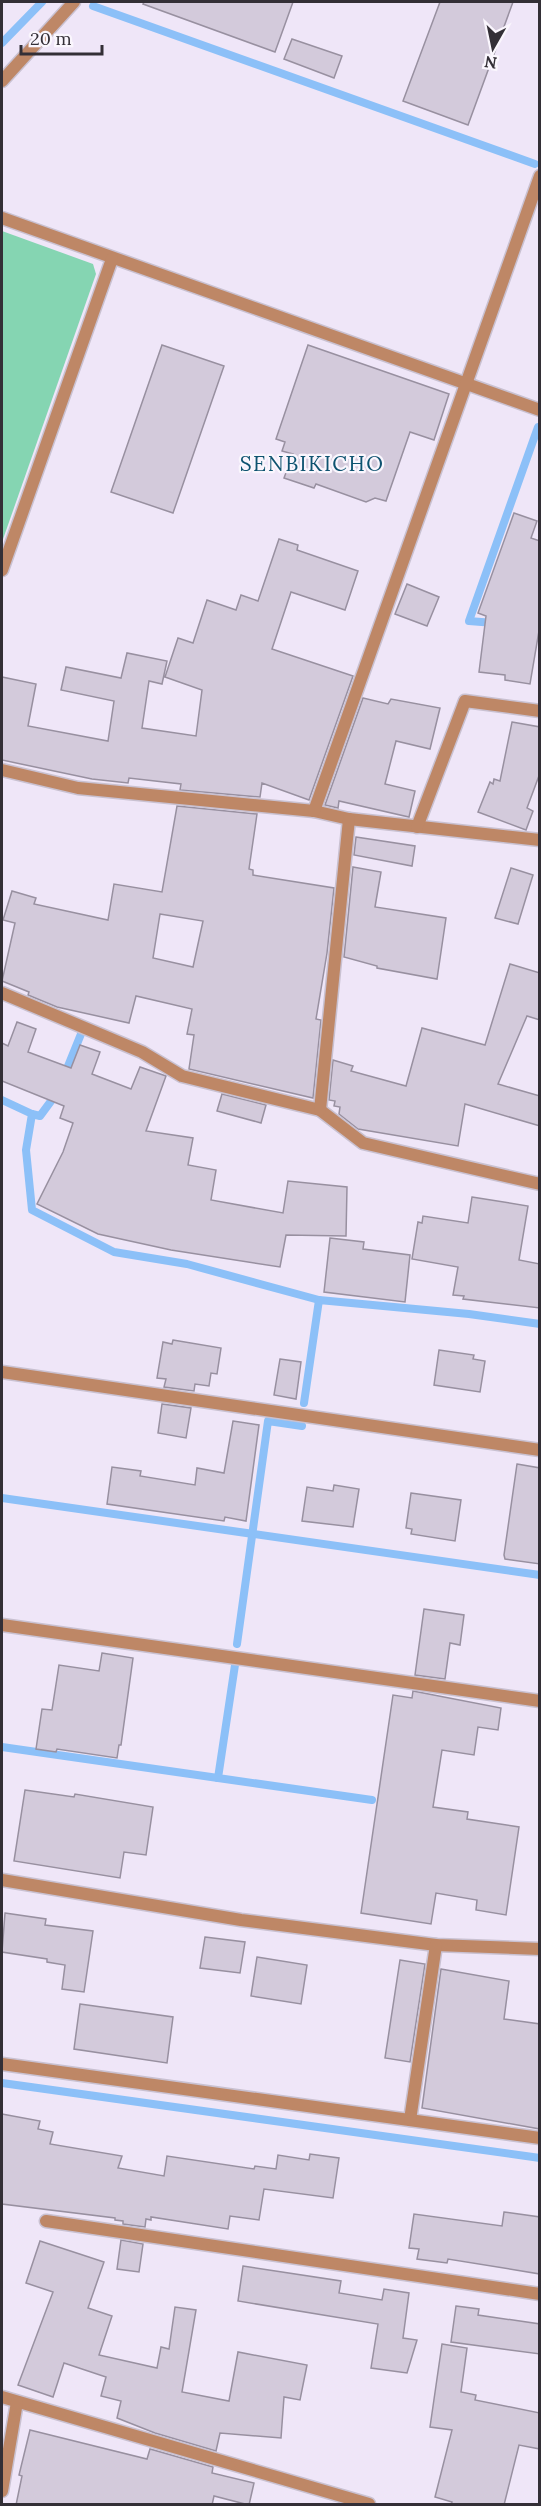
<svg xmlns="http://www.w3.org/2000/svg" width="541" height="2506" font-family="Lora,serif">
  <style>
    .pitch { fill: #85d5b2 }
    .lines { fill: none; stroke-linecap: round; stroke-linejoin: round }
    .stream { stroke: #8cc0f8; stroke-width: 8 }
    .building { fill: #d3cadb; stroke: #9890a0; stroke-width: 1.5; fill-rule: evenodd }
    .street-casing { stroke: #c9c1d1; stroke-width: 15 }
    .street { stroke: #be8766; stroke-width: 12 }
    .labels { text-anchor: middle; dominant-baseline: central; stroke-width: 4.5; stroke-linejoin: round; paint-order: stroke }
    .quarter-label { font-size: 21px; letter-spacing: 1.5px; fill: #0e5370; stroke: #faf6fd }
  </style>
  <rect width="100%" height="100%" fill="#efe6f8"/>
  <!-- pitch -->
  <polygon class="pitch" points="2,231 93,264 96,274 2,542"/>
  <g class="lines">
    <!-- stream -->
    <g class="stream">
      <polyline points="93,6 535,164"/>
      <polyline points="2,43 42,2"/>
      <polyline points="494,623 469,621 538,427"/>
      <polyline points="64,1076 81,1034"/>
      <polyline points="2,1100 32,1114 26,1150 32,1210 114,1252 187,1264 319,1300"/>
      <polyline points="32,1114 40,1116 57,1093"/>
      <polyline points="304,1403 319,1300 469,1314 540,1324"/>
      <polyline points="2,1498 540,1575"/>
      <polyline points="237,1644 268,1421 302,1426"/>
      <polyline points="235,1665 218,1778 372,1800"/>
      <polyline points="2,1747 218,1778"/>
      <polyline points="2,2083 540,2158"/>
    </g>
  </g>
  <!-- building -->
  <g class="building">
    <polygon points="144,2 293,2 275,52 143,4"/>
    <polygon points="440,2 513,2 468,125 403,101"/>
    <polygon points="292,39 342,56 334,78 284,59"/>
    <polygon points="162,345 224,366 173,513 111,492"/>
    <polygon points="308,345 449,394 434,440 410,432 386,501 375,498 366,502 316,484 314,488 284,478 293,454 282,451 285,442 276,439"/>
    <polygon points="514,513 537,521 531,538 540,541 540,625 530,684 505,680 505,675 479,672 486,616 478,613"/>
    <polygon points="279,539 298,545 297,550 358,571 345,610 291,592 272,649 353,676 309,800 262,783 260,797 180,790 181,784 129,778 128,783 92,779 2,760 2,677 36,684 28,726 108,741 114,701 61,690 66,667 121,678 127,653 167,661 162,684 149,681 142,728 196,736 202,690 165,677 178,638 193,643 207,600 236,610 241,595 258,601"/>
    <polygon points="407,584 439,597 427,626 395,614"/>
    <polygon points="363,698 388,704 391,699 440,708 430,749 396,741 385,784 415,791 409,817 339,801 338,808 325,805"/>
    <polygon points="512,722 540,727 540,773 527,808 533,811 526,830 478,812 490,782 493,784 494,779 500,781"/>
    <path d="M177 806 257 814 249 869 253 870V875L334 888 327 953 316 1019 321 1020 313 1098 189 1069 194 1035 187 1034 192 1009 136 996 129 1023 57 1007 28 995 29 992 2 981 15 923 3 920 12 891 36 898 34 904 108 920 114 884 162 892ZM160 914 203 921 193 967 153 958Z"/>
    <polygon points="356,837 415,846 412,866 354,855"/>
    <polygon points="353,867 381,872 375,907 446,918 437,979 377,968 377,966 344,957"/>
    <polygon points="511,868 533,875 518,924 495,918"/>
    <polygon points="510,964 540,973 540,1020 527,1016 498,1084 540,1096 540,1126 465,1104 458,1146 358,1129 339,1114 340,1107 334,1106 335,1101 329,1100 333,1060 353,1066 351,1071 406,1086 422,1028 485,1045"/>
    <polygon points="17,1022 36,1029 28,1052 71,1068 80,1045 100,1052 92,1074 131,1089 140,1067 166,1076 146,1131 193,1138 188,1165 216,1170 211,1200 283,1213 288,1181 347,1187 346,1236 286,1235 280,1267 171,1250 98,1234 37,1204 63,1152 73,1123 60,1118 64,1106 2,1081 2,1043 8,1046"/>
    <polygon points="222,1094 266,1105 261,1123 217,1111"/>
    <polygon points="472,1197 528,1206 519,1260 540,1264 540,1308 463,1299 464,1296 453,1295 458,1267 412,1259 418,1222 422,1223 423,1216 468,1223"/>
    <polygon points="330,1238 364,1242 363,1249 410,1255 405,1302 324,1292"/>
    <polygon points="173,1340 221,1348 217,1374 211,1373 209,1386 195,1384 194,1391 164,1387 166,1379 157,1378 163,1342 172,1344"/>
    <polygon points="439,1350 474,1355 473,1359 485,1361 480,1392 434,1385"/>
    <polygon points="280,1359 301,1362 296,1399 274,1395"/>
    <polygon points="162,1404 191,1408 186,1438 158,1433"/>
    <polygon points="233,1421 259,1425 246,1521 225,1517 224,1521 107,1504 112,1467 141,1471 140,1476 195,1485 197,1468 224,1473"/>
    <polygon points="517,1464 540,1468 540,1564 505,1559 504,1555"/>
    <polygon points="334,1485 359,1489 353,1527 302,1521 307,1487 333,1491"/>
    <polygon points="411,1493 461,1500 455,1541 411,1534 412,1529 406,1528"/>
    <polygon points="424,1609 464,1615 460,1645 450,1643 445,1679 415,1675"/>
    <polygon points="102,1653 133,1658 121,1745 119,1745 117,1758 57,1749 56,1752 36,1749 42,1709 52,1710 59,1665 99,1671"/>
    <polygon points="413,1691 501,1708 498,1730 478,1727 474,1755 442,1750 433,1807 468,1812 467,1819 519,1827 506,1915 476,1910 477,1900 436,1893 431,1924 361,1913 393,1695 412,1698"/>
    <polygon points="25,1790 74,1797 75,1794 153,1807 146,1855 124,1852 120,1878 14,1861"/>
    <polygon points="5,1913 46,1919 45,1925 93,1931 84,1992 62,1989 65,1965 47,1962 47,1959 2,1952"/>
    <polygon points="205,1937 245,1942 240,1973 200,1968"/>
    <polygon points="257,1957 307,1965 301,2004 251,1996"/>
    <polygon points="400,1960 425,1964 410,2062 385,2058"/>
    <polygon points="441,1969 509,1981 504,2019 540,2024 540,2129 422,2108"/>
    <polygon points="80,2004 173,2017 167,2063 74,2049"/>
    <polygon points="2,2114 40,2121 38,2129 53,2132 50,2144 122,2156 118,2168 164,2176 167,2156 254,2169 255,2166 276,2169 278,2155 309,2160 310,2154 339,2158 333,2198 264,2189 259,2220 230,2216 228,2229 151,2217 151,2220 146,2219 145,2227 123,2224 123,2221 115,2220 115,2218 2,2204"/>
    <polygon points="504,2212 540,2217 540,2274 448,2259 447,2263 417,2259 419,2249 409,2248 414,2214 502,2226"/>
    <polygon points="121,2240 143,2244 139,2272 117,2269"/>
    <polygon points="40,2241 104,2262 88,2308 112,2316 99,2355 157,2368 161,2347 169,2349 175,2307 196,2310 182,2392 229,2401 238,2352 307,2365 300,2400 284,2397 281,2438 220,2433 216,2451 155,2433 117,2418 121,2401 101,2396 106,2377 64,2363 53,2397 18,2385 53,2292 26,2283"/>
    <polygon points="243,2266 341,2281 339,2293 382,2300 384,2289 409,2293 403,2338 417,2340 407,2373 371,2368 378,2324 238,2301"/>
    <polygon points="456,2306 479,2309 478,2315 540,2324 540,2354 451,2342"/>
    <polygon points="442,2344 467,2348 461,2392 476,2395 475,2400 540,2413 540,2449 519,2445 504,2505 451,2505 452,2502 435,2497 452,2430 430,2427"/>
    <polygon points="30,2430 147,2459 150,2449 213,2467 212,2473 254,2483 249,2505 214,2496 212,2505 16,2505 22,2476 19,2475"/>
  </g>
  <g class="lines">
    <defs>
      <g id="street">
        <polyline points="2,81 74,2"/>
        <polyline points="2,218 540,410"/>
        <polyline points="2,570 112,259"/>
        <polyline points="2,770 78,788 314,811 349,819 540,840"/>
        <polyline points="314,811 540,176"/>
        <polyline points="417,827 465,701 540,711"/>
        <polyline points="2,993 142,1052 182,1076 320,1110 363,1143 540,1184"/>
        <polyline points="320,1110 349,819"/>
        <polyline points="2,1372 540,1450"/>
        <polyline points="2,1625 540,1701"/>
        <polyline points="2,1880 241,1920 436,1945 540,1949"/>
        <polyline points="2,2064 540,2138"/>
        <polyline points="410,2120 436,1945"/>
        <polyline points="46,2221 540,2294"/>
        <polyline points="2,2397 369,2504"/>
        <polyline points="2,2491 17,2402"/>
      </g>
    </defs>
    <!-- street casing -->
    <use href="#street" class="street-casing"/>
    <!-- street -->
    <use href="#street" class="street"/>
  </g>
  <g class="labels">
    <!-- quarter labels -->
    <g class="quarter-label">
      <text x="312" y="463">SENBIKICHO</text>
    </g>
  </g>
  <!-- border -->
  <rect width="541" height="2506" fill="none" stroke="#332f36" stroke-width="6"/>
  <!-- north arrow -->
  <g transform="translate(493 48) rotate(189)" stroke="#faf6fd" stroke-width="4.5" paint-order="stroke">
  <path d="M0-4.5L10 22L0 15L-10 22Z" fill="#332f36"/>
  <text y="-9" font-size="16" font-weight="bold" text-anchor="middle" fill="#332f36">N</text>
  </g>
  <!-- scale -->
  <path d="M21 45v9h81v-9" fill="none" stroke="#332f36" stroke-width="3"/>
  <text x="30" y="45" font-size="18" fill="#332f36" stroke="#faf6fd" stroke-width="4.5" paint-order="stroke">20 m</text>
</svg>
